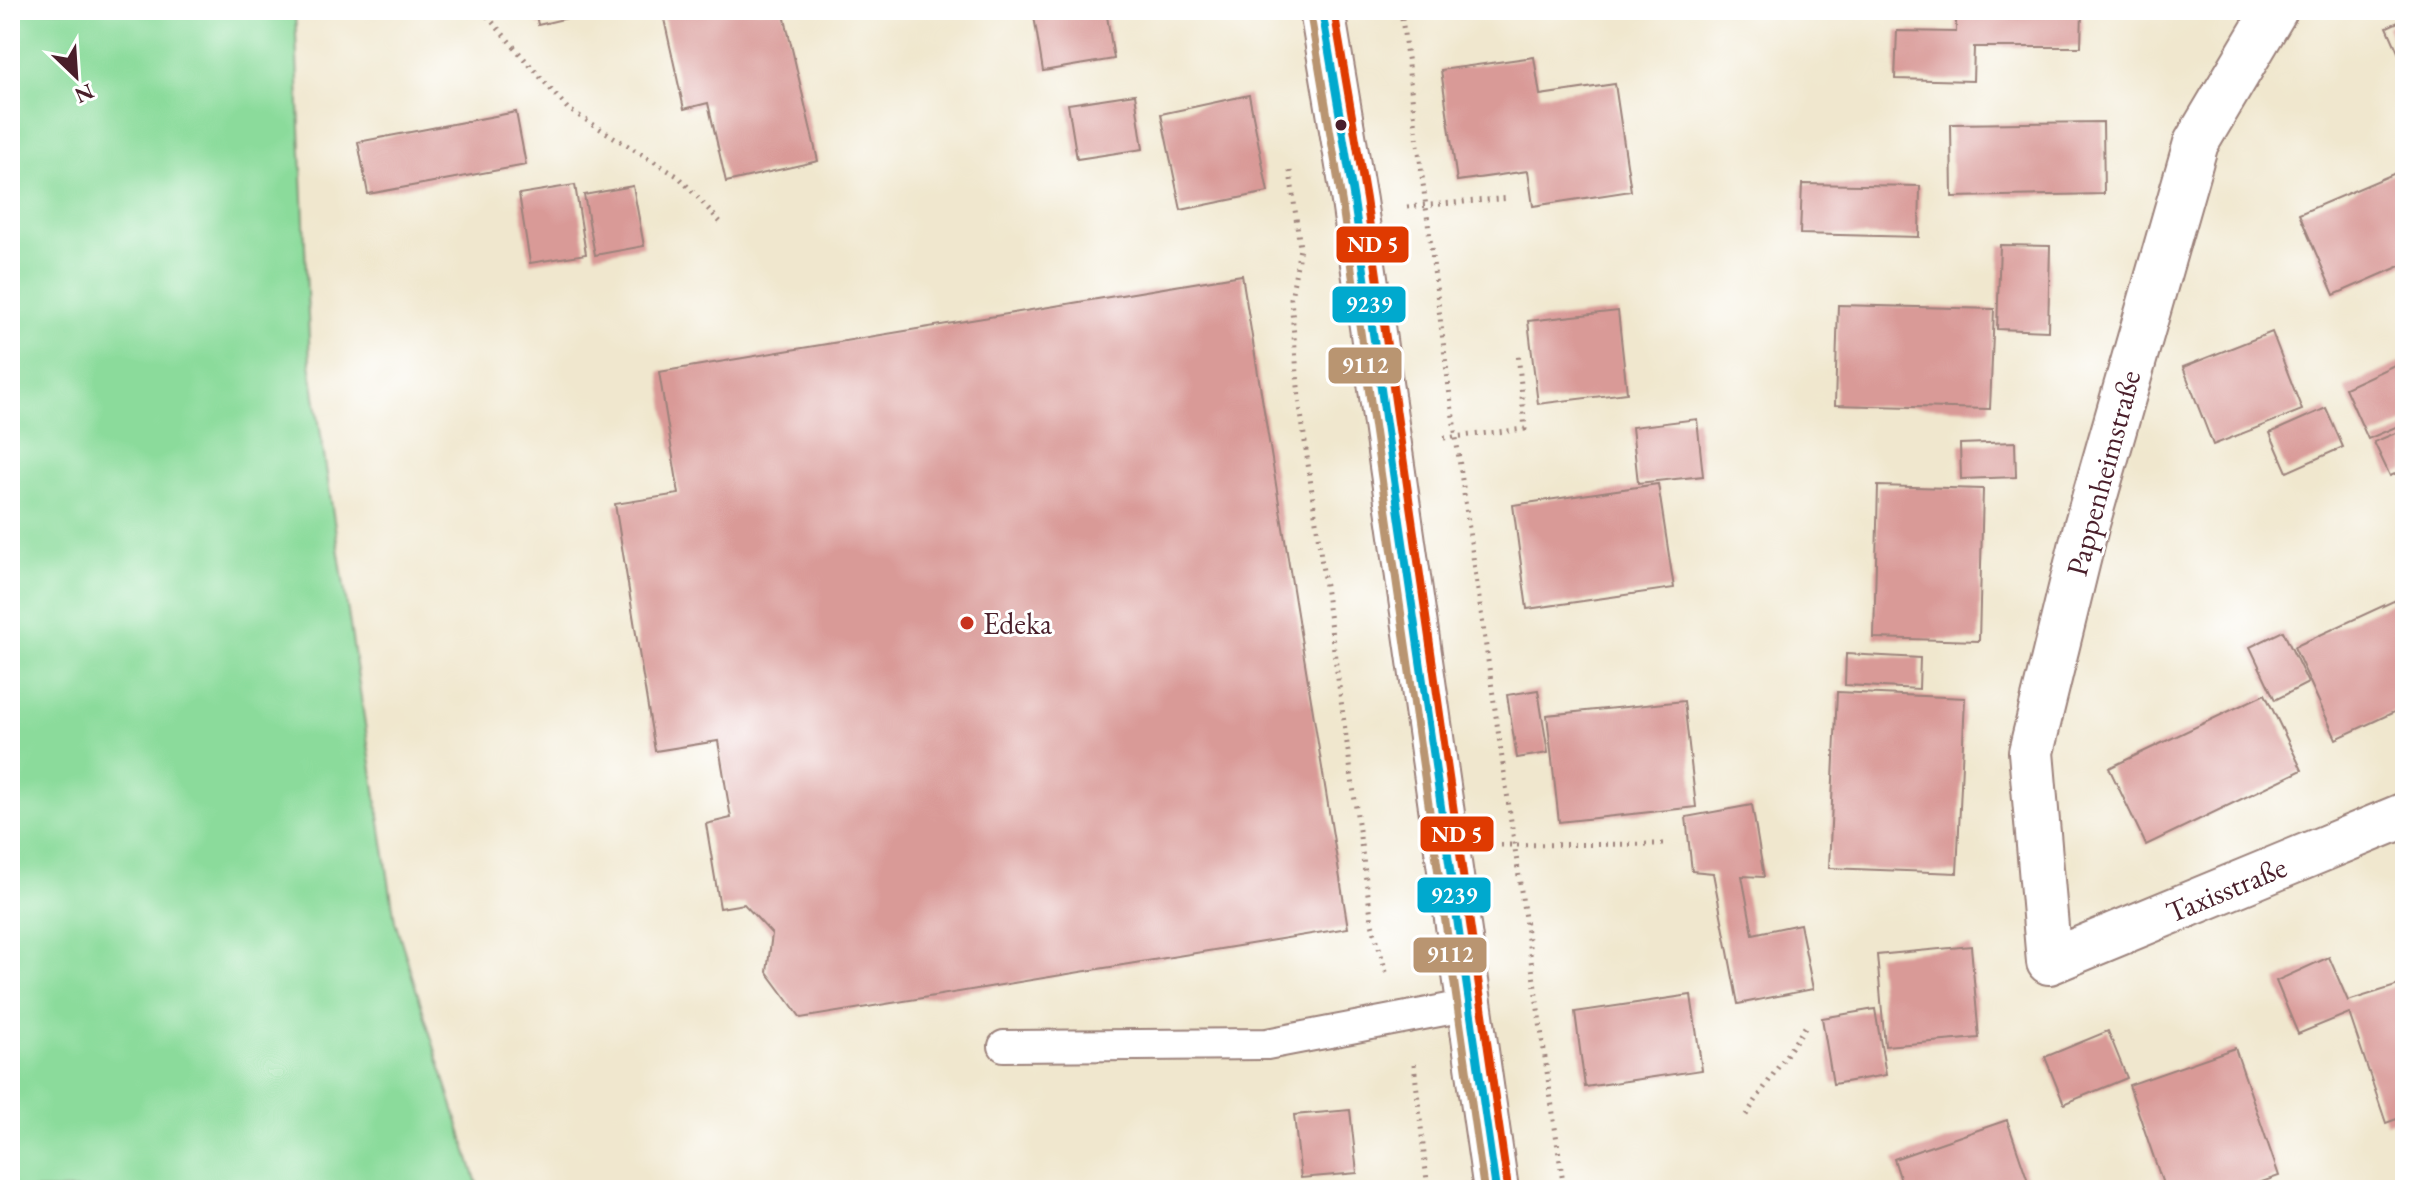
<svg xmlns="http://www.w3.org/2000/svg" width="2415" height="1200" font-family="'EB Garamond',serif">
  <style>
    .green { fill: #8bdb9b; stroke: #6a7d63; stroke-width: 2 }
    .building { fill: #d99a97 }
    .lines { fill: none; stroke-linecap: round; stroke-linejoin: round }
    .service-casing { stroke: #9d837c; stroke-width: 34 }
    .minor-casing { stroke: #9d837c; stroke-width: 48 }
    .secondary-casing { stroke: #9d837c; stroke-width: 48 }
    .path { stroke: #9d837c; stroke-width: 5; stroke-dasharray: 2 6; stroke-linecap: butt }
    .service { stroke: #fff; stroke-width: 30 }
    .minor { stroke: #fff; stroke-width: 44 }
    .secondary { stroke: #fff; stroke-width: 44 }
    .bus-1-casing { stroke: #fff; stroke-width: 14 }
    .bus-2-casing { stroke: #fff; stroke-width: 14 }
    .bus-3-casing { stroke: #fff; stroke-width: 14 }
    .bus-1 { stroke: #00a9ce; stroke-width: 8 }
    .bus-2 { stroke: #b99571; stroke-width: 8 }
    .bus-3 { stroke: #df3a01; stroke-width: 8 }
    .bus-dot { fill: #4a1f2b; stroke: #fff; stroke-width: 3 }
    .poi-dot { fill: #c8321e; stroke: #fff; stroke-width: 3 }
    .labels { text-anchor: middle; dominant-baseline: central; stroke-width: 6; stroke-linejoin: round; paint-order: stroke }
    .street-label { font-size: 30px; fill: #4a1f2b; stroke: #fff }
    .poi-label { font-size: 30px; fill: #4a1f2b; stroke: #fff; text-anchor: start }
    .line-badge { stroke: #fff; stroke-width: 3 }
    .badge-label { font-size: 22px; text-anchor: middle; font-weight: bold; fill: #fff }
  </style>
  <rect width="100%" height="100%" fill="#fff"/>
  <filter id="ink" filterUnits="userSpaceOnUse"><feTurbulence type="fractalNoise" baseFrequency=".0125" numOctaves="2"/><feDisplacementMap in="SourceGraphic" scale="16" xChannelSelector="R" yChannelSelector="G"/><feConvolveMatrix kernelMatrix="1 2 1 2 8 2 1 2 1" color-interpolation-filters="sRGB"/></filter>
  <filter id="wash" filterUnits="userSpaceOnUse"><feTurbulence type="fractalNoise" baseFrequency=".006" numOctaves="4" result="noise"/><feDisplacementMap in="SourceGraphic" scale="32" xChannelSelector="R" yChannelSelector="G"/><feGaussianBlur stdDeviation="1.8" result="paint"/><feColorMatrix in="noise" values="0 0 0 0 0 0 0 0 0 0 0 0 0 0 0 0 0 1.4 0 .05"/><feComposite in="paint" operator="in"/></filter>
  <g filter="url(#wash)">
    <rect width="100%" height="100%" fill="#f0e7ce"/>
    <!-- green -->
    <polygon class="green" points="10,10 295,10 310,363 395,921 479,1190 10,1190"/>
    <g id="blocks">
      <!-- building -->
      <g class="building">
        <polygon points="535,10 597,10 597,11 538,25"/>
        <polygon points="662,10 783,10 818,161 726,182 708,103 684,109"/>
        <polygon points="1033,10 1106,10 1114,59 1043,71"/>
        <polygon points="1956,10 2082,10 2081,47 1974,47 1973,81 1895,79 1897,31 1956,32"/>
        <polygon points="2405,19 2405,68 2387,27"/>
        <polygon points="1534,57 1540,95 1615,84 1631,191 1533,206 1528,171 1457,181 1441,70"/>
        <polygon points="1135,94 1143,149 1077,159 1068,104"/>
        <polygon points="1249,95 1268,192 1181,210 1161,114"/>
        <polygon points="516,112 526,165 368,194 358,142"/>
        <polygon points="2103,122 2104,194 1952,197 1951,124"/>
        <polygon points="2405,169 2405,264 2334,295 2299,214"/>
        <polygon points="1802,184 1920,186 1919,237 1800,234"/>
        <polygon points="575,185 586,254 530,263 519,194"/>
        <polygon points="633,186 644,246 595,255 584,195"/>
        <polygon points="2000,245 2050,246 2048,331 1997,329"/>
        <polygon points="1242,275 1348,928 801,1018 767,972 772,934 744,904 720,908 706,824 731,818 718,741 655,751 615,504 679,494 659,372"/>
        <polygon points="1838,305 1994,309 1990,409 1835,405"/>
        <polygon points="1618,311 1627,393 1538,404 1528,321"/>
        <polygon points="2272,332 2302,410 2213,445 2183,367"/>
        <polygon points="2403,361 2405,423 2368,439 2345,388"/>
        <polygon points="2326,408 2343,447 2287,472 2270,433"/>
        <polygon points="1697,419 1703,476 1638,483 1632,427"/>
        <polygon points="2405,429 2405,470 2390,476 2374,442"/>
        <polygon points="2015,442 2016,477 1961,479 1960,444"/>
        <polygon points="1658,484 1674,588 1527,609 1513,505"/>
        <polygon points="1878,486 1983,489 1979,641 1874,638"/>
        <polygon points="2400,598 2405,609 2405,707 2336,739 2294,647"/>
        <polygon points="2283,631 2308,683 2275,700 2250,647"/>
        <polygon points="1846,654 1920,658 1919,689 1845,685"/>
        <polygon points="1538,690 1548,753 1517,758 1507,695"/>
        <polygon points="1837,692 1965,698 1957,873 1829,868"/>
        <polygon points="2265,694 2302,770 2146,845 2109,768"/>
        <polygon points="1684,701 1696,807 1559,822 1547,715"/>
        <polygon points="1752,805 1764,877 1742,876 1753,934 1800,924 1813,989 1738,1004 1713,873 1692,871 1686,817"/>
        <polygon points="1971,946 1979,1038 1885,1046 1877,955"/>
        <polygon points="2329,957 2348,1001 2405,983 2405,1116 2386,1123 2349,1013 2298,1034 2276,981"/>
        <polygon points="1691,995 1702,1070 1585,1087 1575,1012"/>
        <polygon points="1875,1009 1886,1075 1833,1084 1822,1018"/>
        <polygon points="2108,1031 2127,1078 2064,1104 2045,1057"/>
        <polygon points="2235,1048 2279,1176 2239,1190 2165,1190 2129,1085"/>
        <polygon points="1350,1110 1357,1173 1301,1178 1294,1115"/>
        <polygon points="2007,1120 2031,1190 1904,1190 1894,1159"/>
      </g>
    </g>
  </g>
  <g filter="url(#ink)">
    <use href="#blocks" fill-opacity="0" stroke="#9d837c" stroke-width="2"/>
    <g class="lines">
      <defs>
        <polyline id="service" points="1004,1046 1267,1044 1470,1005"/>
        <g id="minor">
          <path id="s1" d="M2275 10 2196 143 2086 527 2031 752 2049 962 2405 815"/>
        </g>
        <polyline id="secondary" points="1322,10 1354,201 1496,1190"/>
      </defs>
      <!-- service casing -->
      <use href="#service" class="service-casing"/>
      <!-- minor casing -->
      <use href="#minor" class="minor-casing"/>
      <!-- secondary casing -->
      <use href="#secondary" class="secondary-casing"/>
      <!-- path -->
      <g class="path">
        <polyline points="482,10 568,109 679,177 722,224"/>
        <polyline points="1401,10 1450,396 1564,1190"/>
        <polyline points="1290,171 1300,248 1291,298 1299,399 1372,923 1386,972"/>
        <polyline points="1407,207 1510,198"/>
        <polyline points="1444,438 1525,429 1518,352"/>
        <polyline points="1501,845 1666,844"/>
        <polyline points="1414,1064 1428,1190"/>
        <polyline points="1746,1115 1805,1027"/>
      </g>
      <!-- service -->
      <use href="#service" class="service"/>
      <!-- minor -->
      <use href="#minor" class="minor"/>
      <!-- secondary -->
      <use href="#secondary" class="secondary"/>
      <defs>
        <polyline id="bus-1" points="1322,10 1354,201 1496,1190"/>
        <polyline id="bus-2" points="1310,12 1342,203 1484,1190"/>
        <polyline id="bus-3" points="1334,10 1366,199 1508,1188"/>
      </defs>
      <!-- bus-1 casing -->
      <use href="#bus-1" class="bus-1-casing"/>
      <!-- bus-2 casing -->
      <use href="#bus-2" class="bus-2-casing"/>
      <!-- bus-3 casing -->
      <use href="#bus-3" class="bus-3-casing"/>
      <!-- bus-1 -->
      <use href="#bus-1" class="bus-1"/>
      <!-- bus-2 -->
      <use href="#bus-2" class="bus-2"/>
      <!-- bus-3 -->
      <use href="#bus-3" class="bus-3"/>
    </g>
  </g>
  <!-- markers -->
  <circle class="bus-dot" cx="1341" cy="125" r="7"/>
  <circle class="poi-dot" cx="967" cy="623" r="8"/>
  <g class="labels">
    <!-- street labels -->
    <g class="street-label">
      <text transform="translate(2103 473) rotate(-75)">Pappenheimstraße</text>
      <text stroke="none"><textPath href="#s1" startOffset="1188">Taxisstraße</textPath></text>
    </g>
    <!-- poi labels -->
    <g class="poi-label">
      <text x="983" y="623">Edeka</text>
    </g>
  </g>
  <g class="line-badge">
    <rect x="1335" y="225" width="75" height="39" rx="8" fill="#df3a01"/>
    <rect x="1331" y="285" width="76" height="39" rx="8" fill="#00a9ce"/>
    <rect x="1327" y="346" width="76" height="39" rx="8" fill="#b99571"/>
    <rect x="1419" y="815" width="76" height="38" rx="8" fill="#df3a01"/>
    <rect x="1416" y="876" width="76" height="38" rx="8" fill="#00a9ce"/>
    <rect x="1412" y="936" width="76" height="38" rx="8" fill="#b99571"/>
  </g>
  <g class="badge-label">
    <text x="1373" y="252">ND 5</text>
    <text x="1369" y="312">9239</text>
    <text x="1365" y="373">9112</text>
    <text x="1457" y="842">ND 5</text>
    <text x="1454" y="903">9239</text>
    <text x="1450" y="962">9112</text>
  </g>
  <!-- margin -->
  <rect width="2415" height="1200" fill="none" stroke="#fff" stroke-width="40"/>
  <!-- north arrow -->
  <g transform="translate(76 76) rotate(155)" stroke="#ffffff" stroke-width="6" paint-order="stroke">
  <path d="M0-6L14 30L0 20L-14 30Z" fill="#4a1f2b"/>
  <text y="-12" font-size="22" font-weight="bold" text-anchor="middle" fill="#4a1f2b">N</text>
  </g>
</svg>
